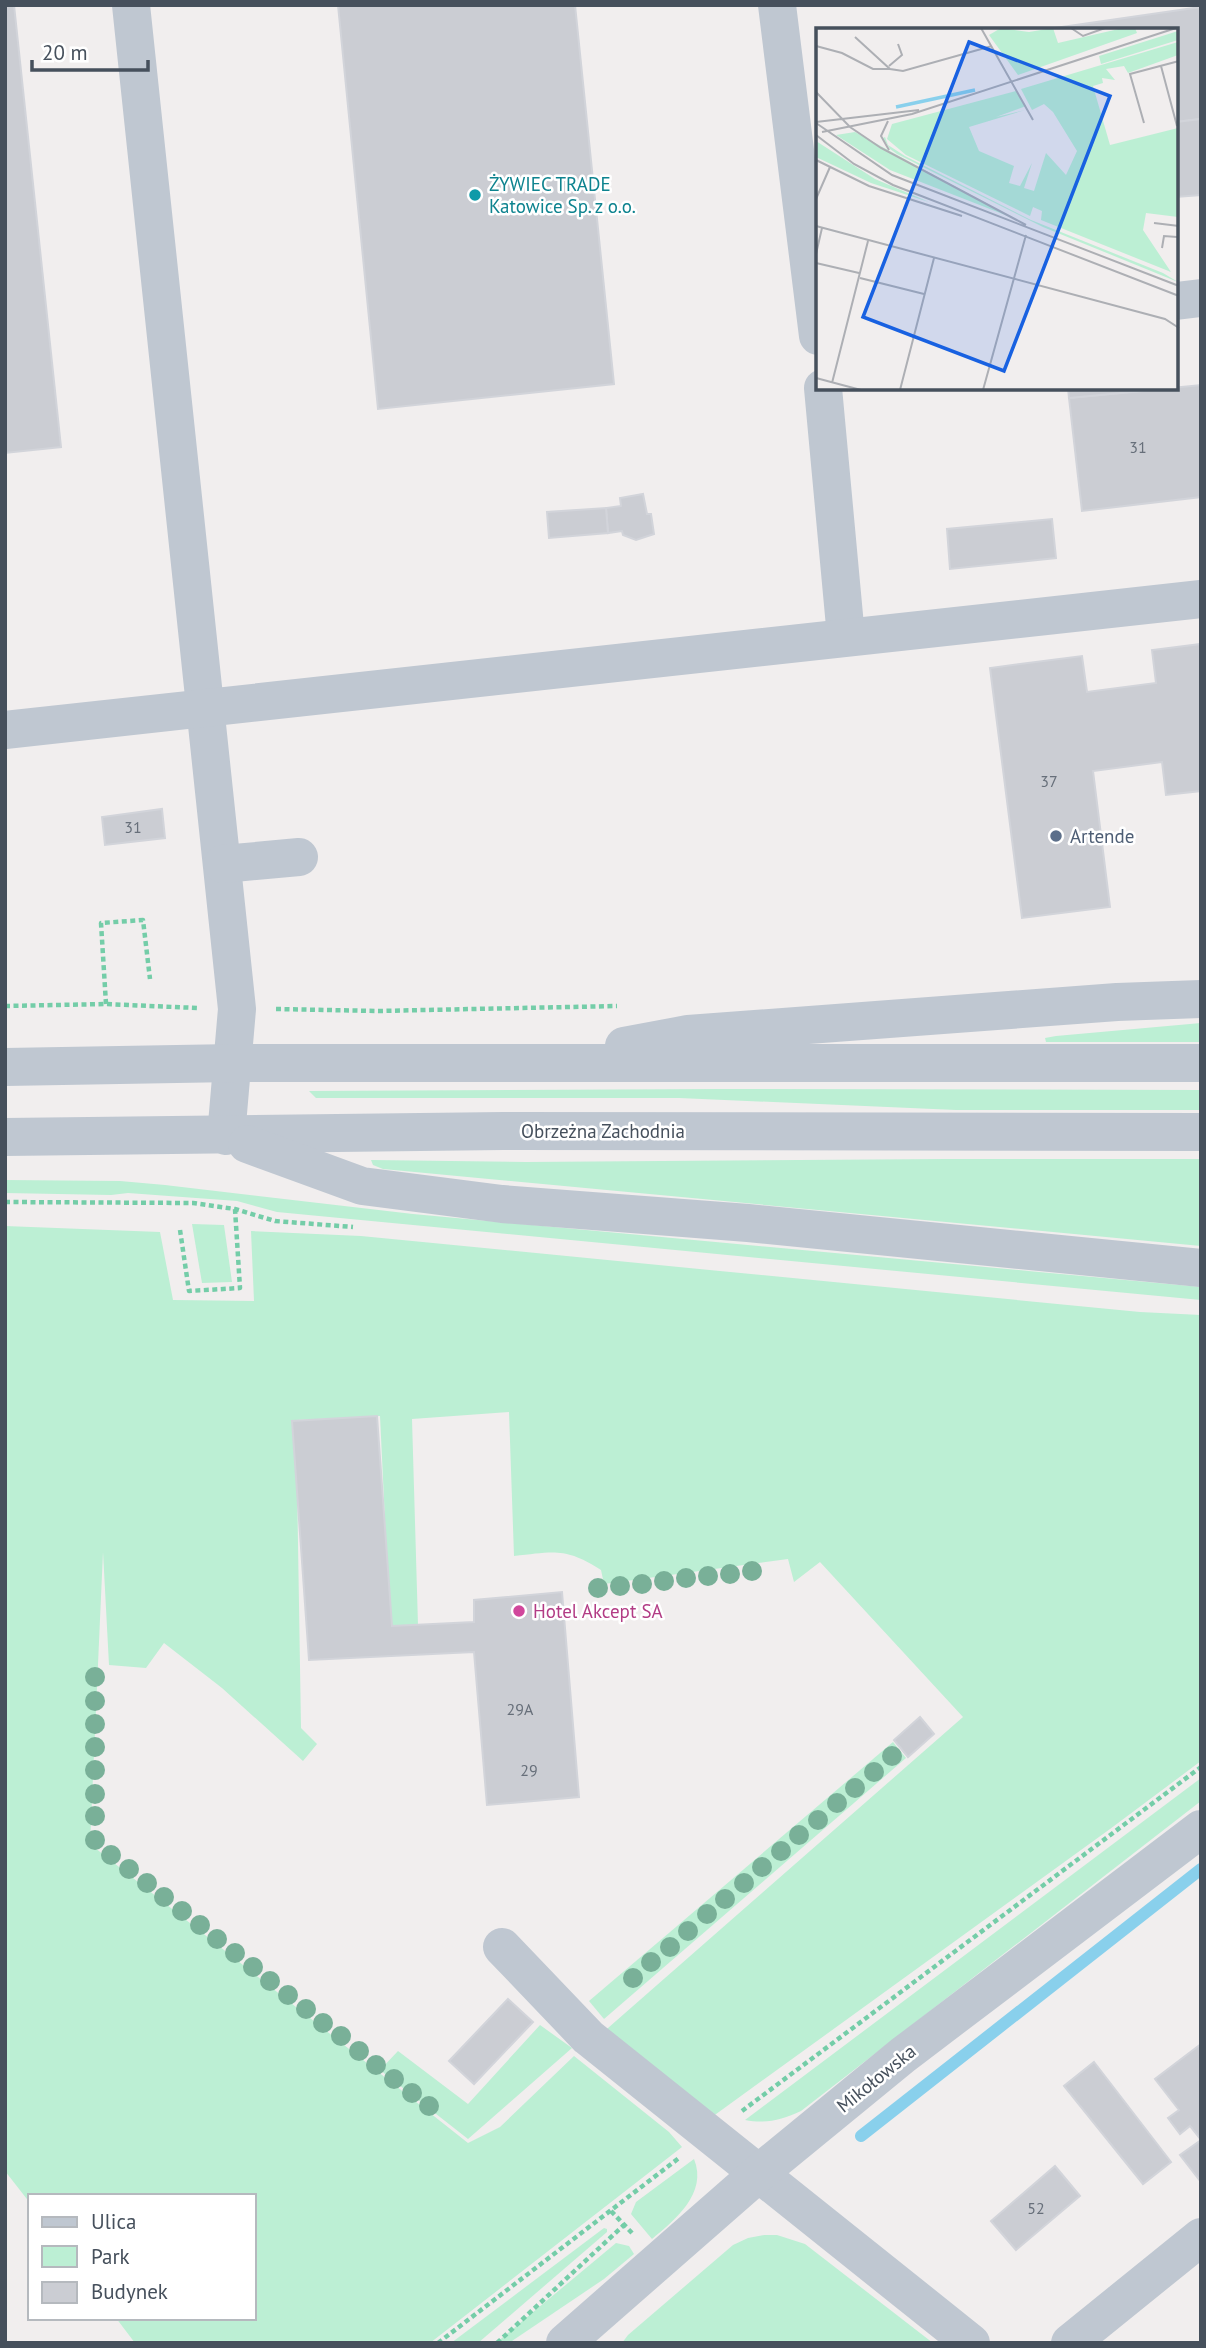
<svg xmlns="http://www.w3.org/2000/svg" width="1206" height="2348" font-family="'PT Sans',sans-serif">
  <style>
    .green { fill: #bcefd4 }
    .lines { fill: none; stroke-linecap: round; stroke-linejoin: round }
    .stream { stroke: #89d0ec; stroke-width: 12 }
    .building { fill: #cbcdd3; stroke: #d2d4da; stroke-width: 2 }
    .path { stroke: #74cda8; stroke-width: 4.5; stroke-dasharray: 5 3.5; stroke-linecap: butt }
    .minor { stroke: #bfc7d1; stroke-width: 38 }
    .tree { fill: #79b098 }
    .culture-dot { fill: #0f9aa8; stroke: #fff; stroke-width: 2.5 }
    .service-dot { fill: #5c6f8a; stroke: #fff; stroke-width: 2.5 }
    .hotel-dot { fill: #d1479c; stroke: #fff; stroke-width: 2.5 }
    .labels { text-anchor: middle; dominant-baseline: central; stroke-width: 5; stroke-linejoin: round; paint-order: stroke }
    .number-label { font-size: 16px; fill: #676f7a }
    .culture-label { font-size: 19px; fill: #0d838f; stroke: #fff; text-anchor: start }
    .service-label { font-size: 19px; fill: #4e5e75; stroke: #fff; text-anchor: start }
    .street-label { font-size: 19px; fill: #46505c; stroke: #fff }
    .hotel-label { font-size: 19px; fill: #b23c85; stroke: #fff; text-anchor: start }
    .inset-river { fill: none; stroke: #89d0ec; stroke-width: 3.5 }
    .inset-road { fill: none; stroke: #adafb4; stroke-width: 2 }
    .view { fill: #1861e1; fill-opacity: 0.15; stroke: #1861e1; stroke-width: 3.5 }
    .inset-edge { fill: none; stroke: #46505c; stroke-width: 3.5 }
  </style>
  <rect width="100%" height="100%" fill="#f1eeee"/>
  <!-- green -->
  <g class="green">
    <polygon points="1201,1023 1201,1042 1046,1042 1045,1038 1056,1036"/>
    <polygon points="717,1089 1201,1090 1201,1110 956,1110 679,1098 316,1098 309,1091"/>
    <polygon points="946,1159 1201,1159 1201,1246 383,1169 373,1165 371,1160 526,1162"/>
    <polygon points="5,1180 120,1181 165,1185 413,1214 1201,1287 1201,1300 277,1212 237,1201 128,1193 111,1195 5,1193"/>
    <polygon points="192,1224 224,1225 232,1282 202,1283"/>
    <path d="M5 1226 160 1232 173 1300 254 1301 251 1231 361 1236 1140 1312 1201 1315V1761L1110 1829 712 2117 600 2035 963 1717 820 1562 794 1582 788 1559 604 1584 601 1570C565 1547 554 1552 514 1556L509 1412 412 1419 418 1625H390L380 1416 296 1420 301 1728 317 1744 303 1761 222 1688 164 1643 146 1668 109 1665 103 1552 90 1844 468 2143 500 2127 574 2056 669 2132 682 2147 430 2343H135L116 2318H254V2196H30V2203L5 2171Z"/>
    <polygon points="893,1742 906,1758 604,2019 589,2001"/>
    <path d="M1201 1778V1801L801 2111C782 2120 766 2124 745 2120Z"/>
    <polygon points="540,2025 572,2048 468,2139 380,2070 398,2051 468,2104"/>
    <path d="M694 2159C708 2193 675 2220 652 2239L631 2214 636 2202Z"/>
    <polygon points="604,2228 607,2229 607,2232 478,2343 451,2343"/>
    <polygon points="764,2235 777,2235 805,2244 933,2343 622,2343 628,2335 733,2245 748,2238"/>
    <polygon points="616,2243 629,2246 634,2254 604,2279 509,2343 496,2343"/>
  </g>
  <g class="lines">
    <!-- stream -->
    <polyline class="stream" points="861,2136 1201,1869"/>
  </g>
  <!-- building -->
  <g class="building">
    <polygon points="5,5 14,5 61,447 5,453"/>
    <polygon points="338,5 575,5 614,384 378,409"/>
    <polygon points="1201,7 1201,119 1176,122 1176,30 1041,30"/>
    <polygon points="1201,119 1201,195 1176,197 1176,122"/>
    <polygon points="1201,385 1201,497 1082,511 1069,398"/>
    <polygon points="1068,388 1142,388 1142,391 1069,398"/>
    <polygon points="643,494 647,514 651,514 654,534 636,540 623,535 622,531 608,533 606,508 621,506 620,498"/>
    <polygon points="606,508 608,533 549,538 547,512"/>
    <polygon points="1052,519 1056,558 950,569 947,529"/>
    <polygon points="1201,644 1201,791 1166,795 1162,762 1093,771 1110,907 1022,918 990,668 1082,656 1087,692 1156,683 1152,650"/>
    <polygon points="162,809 165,838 105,845 102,817"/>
    <polygon points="377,1416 392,1626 474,1622 474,1600 562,1592 579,1797 487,1805 474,1652 309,1660 292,1421"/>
    <polygon points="920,1717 934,1734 908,1757 894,1740"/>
    <polygon points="508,1999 533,2022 474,2084 449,2061"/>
    <polygon points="1201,2044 1201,2182 1180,2155 1201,2140 1190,2126 1180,2134 1168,2118 1179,2110 1155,2079"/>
    <polygon points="1094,2062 1171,2162 1143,2184 1064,2086"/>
    <polygon points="1055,2166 1080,2196 1016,2250 991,2221"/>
  </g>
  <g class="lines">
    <!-- path -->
    <g class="path">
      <polyline points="106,1004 101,923 143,920 150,979"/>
      <polyline points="5,1006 106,1004 197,1008"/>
      <polyline points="276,1009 378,1011 617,1006"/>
      <polyline points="5,1202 193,1203 235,1209 275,1221 353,1227"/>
      <polyline points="180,1230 189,1291 240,1288 235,1209"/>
      <polyline points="742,2111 1201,1767"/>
      <polyline points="611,2211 632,2233"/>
      <polyline points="438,2343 679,2158"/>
      <polyline points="497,2343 624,2225"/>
    </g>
    <!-- minor -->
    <g class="minor">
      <polyline points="131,5 237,1009 226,1136"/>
      <polyline points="777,5 818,336"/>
      <polyline points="1176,301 1201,298"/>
      <polyline points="823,388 846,637"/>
      <polyline points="5,730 1201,599"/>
      <polyline points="223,864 299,857"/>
      <polyline points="624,1046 688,1034 1117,1002 1201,999"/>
      <polyline points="5,1067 234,1063 1201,1063"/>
      <polyline points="5,1137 503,1131 1201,1132"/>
      <polyline points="247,1144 362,1186 502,1204 748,1223 1201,1268"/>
      <polyline points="502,1947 588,2037 971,2343"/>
      <polyline points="565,2343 759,2173 903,2055 1201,1829"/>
      <polyline points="1070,2343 1201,2237"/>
    </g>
  </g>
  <!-- trees -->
  <g class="tree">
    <circle cx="752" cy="1571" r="10"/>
    <circle cx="730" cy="1574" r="10"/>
    <circle cx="708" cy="1576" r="10"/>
    <circle cx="686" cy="1578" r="10"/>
    <circle cx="664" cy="1581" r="10"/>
    <circle cx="642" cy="1584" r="10"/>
    <circle cx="620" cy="1586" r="10"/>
    <circle cx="598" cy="1588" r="10"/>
    <circle cx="95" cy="1677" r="10"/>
    <circle cx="95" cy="1701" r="10"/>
    <circle cx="95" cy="1724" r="10"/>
    <circle cx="95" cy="1747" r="10"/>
    <circle cx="892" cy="1756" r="10"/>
    <circle cx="95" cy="1770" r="10"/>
    <circle cx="874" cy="1772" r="10"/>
    <circle cx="855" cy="1788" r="10"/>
    <circle cx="95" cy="1794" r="10"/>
    <circle cx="837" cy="1803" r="10"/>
    <circle cx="95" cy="1816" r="10"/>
    <circle cx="818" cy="1820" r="10"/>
    <circle cx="799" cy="1835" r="10"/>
    <circle cx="95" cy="1840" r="10"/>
    <circle cx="781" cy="1851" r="10"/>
    <circle cx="111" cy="1855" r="10"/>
    <circle cx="762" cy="1867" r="10"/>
    <circle cx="129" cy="1869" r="10"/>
    <circle cx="147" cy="1883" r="10"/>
    <circle cx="744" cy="1883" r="10"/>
    <circle cx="164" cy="1897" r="10"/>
    <circle cx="725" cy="1899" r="10"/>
    <circle cx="182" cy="1911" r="10"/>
    <circle cx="707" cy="1914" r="10"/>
    <circle cx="200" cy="1925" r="10"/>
    <circle cx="688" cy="1931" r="10"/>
    <circle cx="217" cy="1939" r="10"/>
    <circle cx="670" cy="1947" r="10"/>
    <circle cx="235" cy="1953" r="10"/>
    <circle cx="651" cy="1962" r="10"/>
    <circle cx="253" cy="1967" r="10"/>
    <circle cx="633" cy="1978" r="10"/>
    <circle cx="270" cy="1981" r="10"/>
    <circle cx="288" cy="1995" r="10"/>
    <circle cx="306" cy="2009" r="10"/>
    <circle cx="323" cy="2023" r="10"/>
    <circle cx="341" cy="2036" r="10"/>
    <circle cx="359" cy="2051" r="10"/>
    <circle cx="376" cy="2065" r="10"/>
    <circle cx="394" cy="2079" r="10"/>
    <circle cx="412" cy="2093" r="10"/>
    <circle cx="429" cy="2106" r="10"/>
  </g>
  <!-- markers -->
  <circle class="culture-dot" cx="475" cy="195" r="7"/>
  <circle class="service-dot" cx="1056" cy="836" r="7"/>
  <circle class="hotel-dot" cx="519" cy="1611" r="7"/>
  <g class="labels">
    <!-- number labels -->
    <g class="number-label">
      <text x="1138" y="447">31</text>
      <text x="1049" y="781">37</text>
      <text x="133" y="827">31</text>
      <text x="520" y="1709">29A</text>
      <text x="529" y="1770">29</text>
      <text x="1036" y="2208">52</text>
    </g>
    <!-- culture labels -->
    <g class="culture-label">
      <text x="489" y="184">ŻYWIEC TRADE<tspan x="489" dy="22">Katowice Sp. z o.o.</tspan></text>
    </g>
    <!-- service labels -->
    <g class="service-label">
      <text x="1070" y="836">Artende</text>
    </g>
    <!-- street labels -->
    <g class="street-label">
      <text x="603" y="1131">Obrzeżna Zachodnia</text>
      <text transform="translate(876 2078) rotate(-39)">Mikołowska</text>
    </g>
    <!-- hotel labels -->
    <g class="hotel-label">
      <text x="533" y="1611">Hotel Akcept SA</text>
    </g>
  </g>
  <!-- overview -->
  <g transform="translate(816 28)">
    <rect width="362" height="362" fill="#f1eeee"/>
    <path d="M185 0 213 4 237 0 242 15 307 0H319L321 5 202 47 173 7ZM362 3V12L285 36 283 28ZM362 14V27L312 45 308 38 290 41 299 52 286 50 287 55 277 58 294 117 362 100V189L330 185 327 202 355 244 225 192 226 183 217 179 214 188 202 182 90 127 71 111 76 96 200 63 210 78 180 89 209 82 153 99 163 123 198 138 193 155 204 158 216 135 208 160 218 163 230 125 250 147 261 123 237 84 228 76 216 82 205 61ZM39 104 197 190 74 142 20 107ZM69 109 72 117 89 128 215 192 347 245 362 254 227 199 81 126 74 121 67 110ZM0 113 59 151 113 174 55 155 0 129Z" fill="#bcefd4"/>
    <path class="inset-river" d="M80 79 159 62"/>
    <path class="inset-road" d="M165 0 217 92M255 0 267 8 289 0M39 9 74 41 87 43 176 18M0 18 26 25 57 41H74M73 38 86 27 82 16M345 38 361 98M0 64 34 99 65 120 210 197M72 93 65 108 73 122M0 94 103 82M0 95 76 147 363 258M328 95 314 46 363 33M6 104 96 86 360 0M0 107 38 136 77 157 363 268M0 132 53 158 146 188M0 171 14 139M338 195 363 198M0 198 349 291 363 300M346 220 348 208 361 209M0 226 6 200M0 235 43 245M44 250 108 266M0 350 45 362M16 355 52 213M84 362 118 230M167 362 210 207"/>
    <path class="view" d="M153 14 294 68 188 343 47 289Z"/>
    <rect width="362" height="362" class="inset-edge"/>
  </g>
  <!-- border -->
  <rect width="1206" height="2348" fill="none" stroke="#46505c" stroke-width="14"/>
  <!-- legend -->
  <rect x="28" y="2194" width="228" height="126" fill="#ffffff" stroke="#b5b9be" stroke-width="2"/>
  <rect x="42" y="2217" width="35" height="10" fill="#bfc7d1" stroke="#b5b9be" stroke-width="2"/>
  <text x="91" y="2229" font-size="21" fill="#46505c">Ulica</text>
  <rect x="42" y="2246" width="35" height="21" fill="#bcefd4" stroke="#b5b9be" stroke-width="2"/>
  <text x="91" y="2264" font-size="21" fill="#46505c">Park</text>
  <rect x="42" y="2282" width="35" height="21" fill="#cbcdd3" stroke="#b5b9be" stroke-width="2"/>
  <text x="91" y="2299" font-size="21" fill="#46505c">Budynek</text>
  <!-- scale -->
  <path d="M32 60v10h116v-10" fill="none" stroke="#46505c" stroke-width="3.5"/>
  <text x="42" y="60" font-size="21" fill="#46505c" stroke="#ffffff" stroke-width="5" paint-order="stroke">20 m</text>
</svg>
